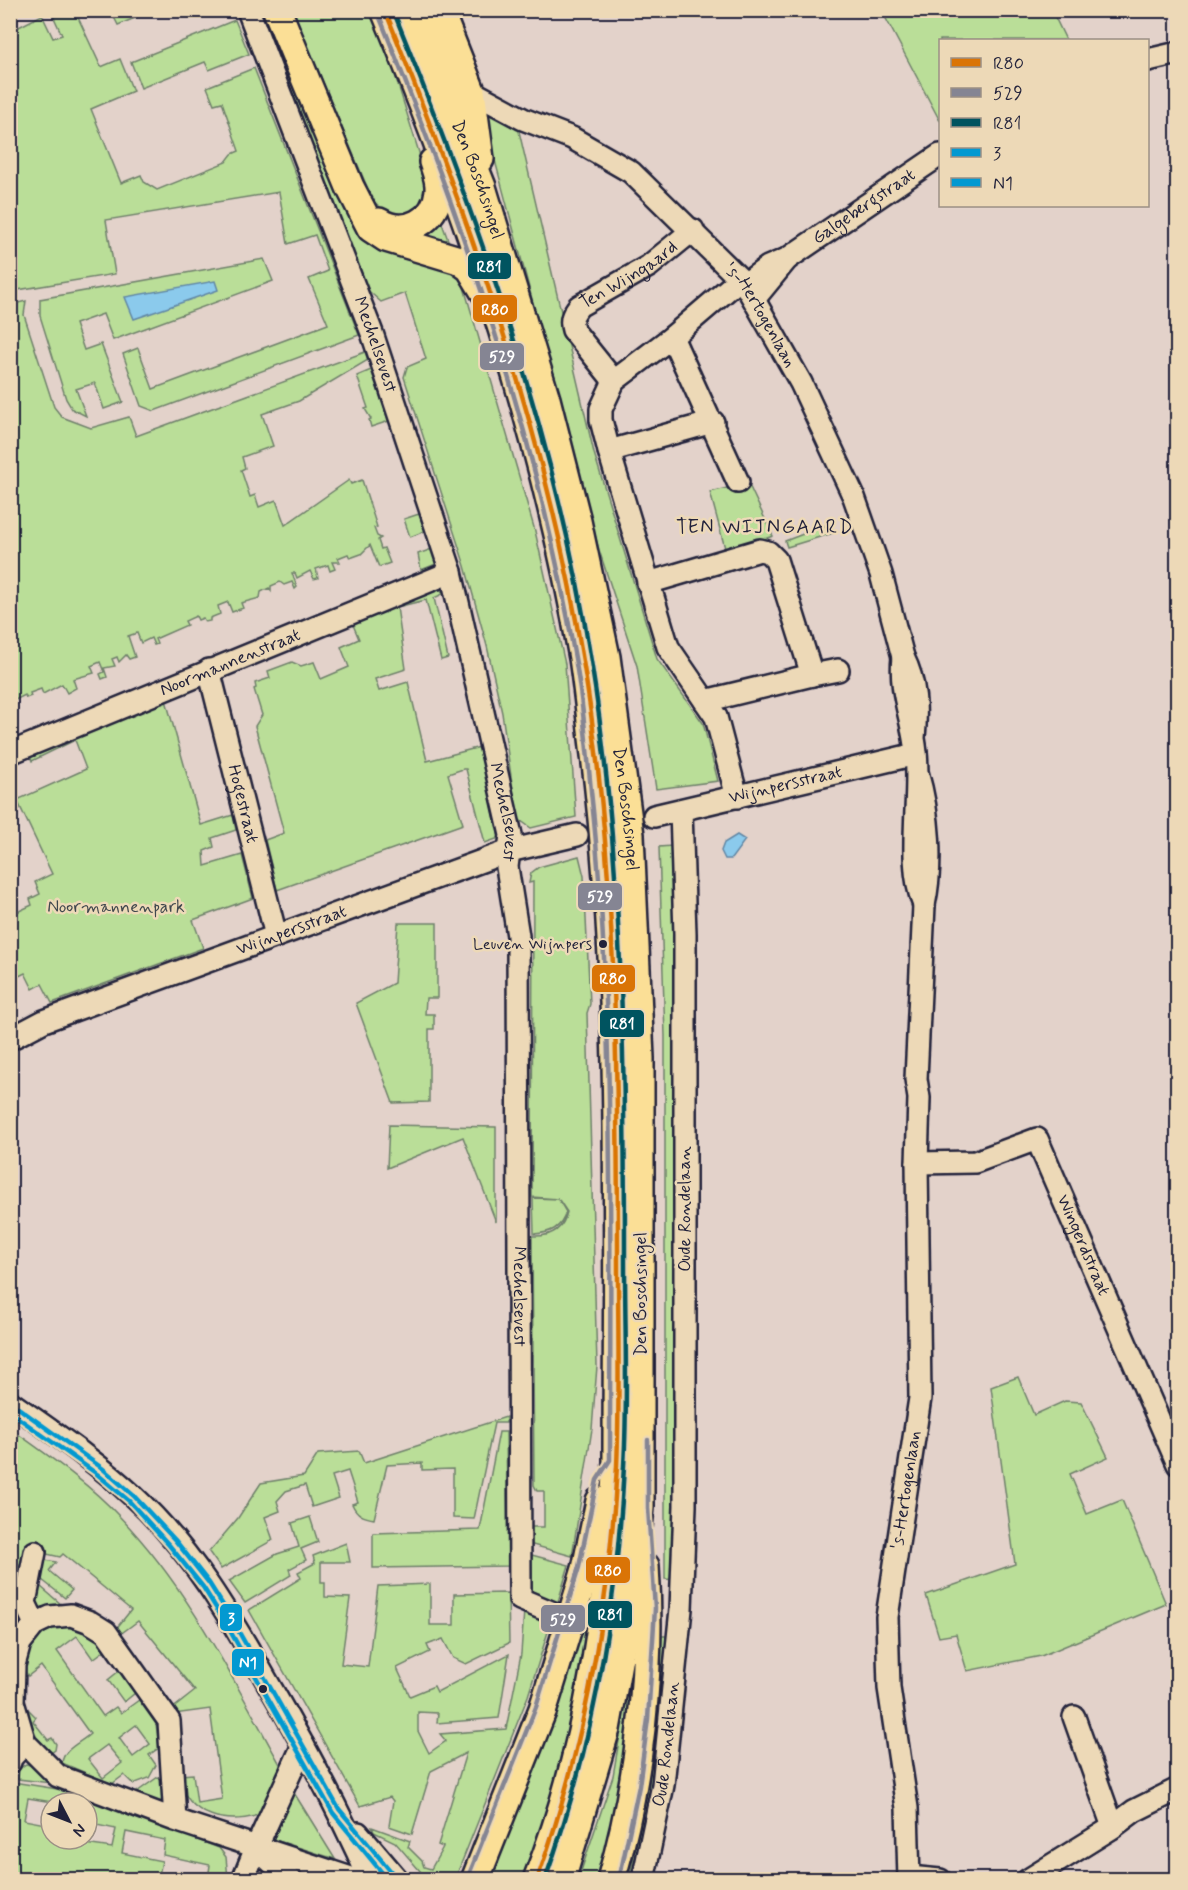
<svg xmlns="http://www.w3.org/2000/svg" width="1188" height="1890" font-family="Mynerve,sans-serif">
  <style>
    .green { fill: #bade98; stroke: #6e806a; stroke-width: 1.5; fill-rule: evenodd }
    .water { fill: #8bcaec; stroke: #6187a5; stroke-width: 1.5 }
    .lines { fill: none; stroke-linecap: round; stroke-linejoin: round }
    .minor-casing { stroke: #22223b; stroke-width: 26 }
    .major-casing { stroke: #22223b; stroke-width: 32 }
    .minor { stroke: #edd9b7; stroke-width: 21 }
    .major { stroke: #fbdf96; stroke-width: 27 }
    .bus-1-casing { stroke: #edd9b7; stroke-width: 9 }
    .bus-2-casing { stroke: #edd9b7; stroke-width: 9 }
    .bus-3-casing { stroke: #edd9b7; stroke-width: 9 }
    .bus-4-casing { stroke: #edd9b7; stroke-width: 9 }
    .bus-5-casing { stroke: #edd9b7; stroke-width: 9 }
    .bus-1 { stroke: #da7406; stroke-width: 4.5 }
    .bus-2 { stroke: #858593; stroke-width: 4.5 }
    .bus-3 { stroke: #005460; stroke-width: 4.5 }
    .bus-4 { stroke: #0399d1; stroke-width: 4.5 }
    .bus-5 { stroke: #0399d1; stroke-width: 4.5 }
    .bus-dot { fill: #22223b; stroke: #edd9b7; stroke-width: 2 }
    .labels { text-anchor: middle; dominant-baseline: central; stroke-width: 5; stroke-linejoin: round; paint-order: stroke }
    .bus-label { font-size: 16px; fill: #22223b; stroke: #edd9b7; text-anchor: end }
    .street-label { font-size: 18px; fill: #22223b; stroke: #edd9b7 }
    .park-label { font-size: 18px; fill: #40484e; stroke: #edd9b7 }
    .neighbourhood-label { font-size: 20px; letter-spacing: 1.5px; fill: #22223b; stroke: #edd9b7 }
    .line-badge { stroke: #edd9b7; stroke-width: 2 }
    .badge-label { font-size: 16px; text-anchor: middle; font-weight: bold; fill: #fff }
  </style>
  <rect width="100%" height="100%" fill="#e3d2ca"/>
  <filter id="ink" filterUnits="userSpaceOnUse"><feTurbulence type="fractalNoise" baseFrequency=".0167" numOctaves="2"/><feDisplacementMap in="SourceGraphic" scale="12" xChannelSelector="R" yChannelSelector="G"/><feConvolveMatrix kernelMatrix="1 2 1 2 8 2 1 2 1" color-interpolation-filters="sRGB"/></filter>
  <g filter="url(#ink)">
    <!-- green -->
    <g class="green">
      <polygon points="51,11 75,11 101,67 120,59 133,91 91,109 121,183 141,175 144,182 157,190 226,162 232,154 239,151 222,102 214,104 207,87 254,68 359,335 154,411 141,406 123,354 138,348 153,389 328,324 309,279 328,271 315,235 288,244 279,192 106,220 115,274 11,291 11,31 42,15 53,38 62,35"/>
      <polygon points="111,11 152,11 118,25"/>
      <polygon points="257,11 268,11 352,222 360,232 459,270 535,531 565,664 576,817 531,828 517,818 502,713 487,646 465,566 404,377 407,367 426,359 405,293 381,302 363,286"/>
      <polygon points="293,11 370,11 392,65 429,185 429,198 408,221 385,211 373,201"/>
      <polygon points="882,11 1052,11 1066,40 940,40 940,121"/>
      <polygon points="235,20 249,54 209,70 205,62 141,88 131,62"/>
      <polygon points="481,108 518,127 594,453 657,659 703,723 718,781 656,789 637,666 599,550"/>
      <polygon points="439,215 452,251 419,234"/>
      <polygon points="264,259 273,281 113,340 103,314 75,324 84,350 101,344 123,402 104,409 95,383 76,389 86,416 72,409 66,399 40,316 40,299"/>
      <polygon points="26,301 24,315 54,407 62,417 91,428 129,417 136,436 365,352 368,360 299,401 262,414 273,446 242,457 245,468 241,470 250,497 255,495 259,507 276,500 285,525 349,480 351,484 362,480 377,527 374,528 377,536 381,538 378,540 381,549 384,548 390,563 379,567 370,545 361,554 350,558 348,554 338,558 340,562 332,562 335,569 330,571 328,565 316,569 318,578 314,579 310,571 297,578 295,573 292,573 297,587 295,589 292,582 284,585 280,582 271,586 271,591 269,588 261,592 260,598 241,603 243,608 232,612 228,602 218,606 220,614 210,618 210,621 205,622 203,618 198,620 196,616 185,621 187,625 155,639 157,644 154,645 151,638 141,643 137,633 128,636 135,657 129,659 126,655 119,662 117,657 112,659 115,666 104,668 107,677 102,679 100,674 104,672 100,662 91,666 94,673 73,679 76,688 67,693 62,684 43,694 41,689 30,693 31,696 26,698 25,695 11,702 10,305"/>
      <polygon points="371,370 389,421 371,427 369,420 371,419 365,409 368,408 357,376"/>
      <polygon points="748,483 773,536 726,552 710,492"/>
      <polygon points="419,514 425,531 410,537 404,519"/>
      <polygon points="829,524 833,533 787,547 785,541"/>
      <polygon points="432,549 436,564 421,570 418,554"/>
      <polygon points="438,589 445,593 434,598 448,658 441,660 426,600 397,607 406,669 375,679 379,691 408,682 427,761 480,747 499,838 485,843 466,769 463,769 448,774 463,824 277,890 265,840 284,833 255,726 262,715 254,689 256,688 255,683 270,678 268,671 292,662 301,666 314,662 321,679 349,667 341,647 359,639 351,620 397,607"/>
      <polygon points="166,700 201,825 233,815 236,830 212,838 214,847 204,851 205,866 242,855 253,898 193,920 203,948 52,1003 42,984 33,989 25,973 11,980 10,892 17,912 32,905 30,899 40,894 35,882 52,874 17,800 86,769 75,740 32,761 30,756"/>
      <polygon points="672,846 679,909 676,1580 665,1579 665,1036 659,847"/>
      <path d="M579 856 584 876 590 1004 587 1013 597 1366 592 1429 572 1556 529 1544V1527H544V1491H537L534 1485 532 1236C550 1237 563 1230 567 1212L559 1200 566 1212C561 1229 550 1233 534 1234L533 1198 558 1199 532 1197 533 882 529 883 531 873 539 867Z"/>
      <polygon points="398,923 437,923 437,998 426,998 425,1014 434,1014 434,1029 429,1029 429,1102 393,1103 356,1003 394,983"/>
      <polygon points="389,1125 496,1127 496,1222 463,1137 387,1168"/>
      <polygon points="1018,1377 1034,1415 1065,1401 1081,1402 1108,1457 1070,1474 1087,1514 1122,1500 1166,1604 1041,1656 967,1671 956,1634 939,1637 926,1595 1015,1564 991,1387"/>
      <path d="M506 1417V1423H494L474 1519 453 1518V1469L422 1470V1463L387 1465 374 1519C363 1517 357 1515 352 1504L358 1502 348 1471 332 1476 339 1498 312 1507 305 1485 286 1491 277 1501 280 1511 265 1517 273 1540 221 1569 209 1552 238 1518 261 1483 304 1476 318 1454 359 1451 364 1463Z"/>
      <path d="M11 1429C47 1455 87 1482 118 1515 189 1588 233 1680 282 1768L265 1812C233 1828 182 1817 180 1775L193 1774 197 1803 222 1799 210 1709 174 1714 171 1710 195 1691 138 1621 119 1635 115 1630 131 1610 63 1554 60 1557 29 1550 24 1575 11 1572Z"/>
      <polygon points="499,1432 506,1432 508,1566 373,1568 373,1533 480,1530"/>
      <polygon points="310,1517 318,1542 301,1549 306,1560 289,1569 291,1575 245,1603 229,1581 277,1554 299,1547 292,1523"/>
      <polygon points="346,1543 350,1562 321,1562 321,1582 325,1582 325,1597 350,1598 341,1664 368,1667 378,1586 430,1584 430,1625 454,1625 454,1594 508,1593 509,1643 466,1664 453,1658 443,1639 427,1645 430,1652 397,1668 410,1696 434,1686 437,1692 509,1654 499,1718 437,1723 438,1713 418,1712 418,1731 429,1753 446,1741 440,1734 506,1729 521,1654 524,1610 551,1622 528,1696 455,1879 427,1879 395,1842 374,1832 372,1827 410,1841 408,1847 422,1861 424,1867 431,1869 443,1847 438,1845 466,1753 431,1771 412,1834 389,1826 393,1801 390,1797 360,1806 249,1610 301,1578 298,1572 315,1563 313,1556"/>
      <polygon points="528,1554 569,1565 557,1605 530,1596"/>
      <polygon points="40,1559 56,1562 49,1571 72,1590 65,1598 37,1576"/>
      <polygon points="587,1580 600,1581 577,1723 527,1879 486,1880"/>
      <polygon points="34,1581 62,1605 60,1609 37,1612"/>
      <path d="M58 1626C81 1625 92 1632 105 1650L93 1659 77 1636 57 1651 103 1716 116 1707 121 1713 139 1700 156 1724 159 1748 149 1755 156 1765 149 1778 133 1784 124 1775 112 1784 62 1763C63 1749 80 1743 90 1734L41 1666 28 1676 23 1667C29 1646 37 1634 58 1626ZM136 1725 150 1744 133 1757 119 1738ZM107 1745 122 1763 103 1778 88 1759Z"/>
      <polygon points="637,1634 633,1719 612,1836 599,1879 578,1880 613,1776"/>
      <polygon points="662,1636 669,1636 656,1786 636,1879 629,1880 649,1784"/>
      <polygon points="119,1671 135,1693 124,1702 108,1680"/>
      <polygon points="27,1708 36,1717 33,1721 48,1740 52,1738 56,1744 55,1750 48,1755 39,1752 23,1709"/>
      <polygon points="26,1764 30,1765 51,1783 18,1779 19,1769"/>
      <polygon points="158,1777 162,1781 162,1805 134,1794"/>
      <path d="M13 1782 70 1791 219 1848 226 1857 228 1879H208L210 1865 163 1855 165 1840 126 1832 122 1853 162 1861 159 1875 185 1879 11 1880ZM28 1798 58 1803H87V1823L116 1829 112 1848 51 1839V1825L24 1820Z"/>
      <polygon points="291,1788 335,1859 269,1838"/>
    </g>
    <!-- water -->
    <g class="water">
      <polygon points="215,281 218,290 134,319 125,297"/>
      <polygon points="737,835 745,840 731,859 725,859 721,851 724,843"/>
    </g>
    <g class="lines">
      <defs>
        <g id="minor">
          <path id="s1" d="M248 10 372 333 451 572 511 835 507 867 518 936 520 1599 572 1621"/>
          <polyline points="1148,60 1178,53"/>
          <path id="s2" d="M471 91 523 119 572 138 631 172 745 284 801 383 854 497 881 574 903 657"/>
          <path id="s3" d="M787 259 940 155"/>
          <polyline points="745,284 768,267 787,259 755,298"/>
          <polyline points="672,337 738,482"/>
          <path id="s4" d="M614 381 573 330C570 320 572 315 579 306L649 266 693 230"/>
          <polyline points="609,451 713,422"/>
          <polyline points="648,583 760,550 768,552 776,560 812,675 705,701"/>
          <path id="s5" d="M209 670 276 936"/>
          <polyline points="812,675 838,670"/>
          <path d="M914 738C917 709 916 683 903 657 899 693 913 718 916 753 921 798 906 864 924 905 933 863 929 813 917 772"/>
          <path id="s6" d="M10 753 451 572"/>
          <polyline points="737,797 716,717 668,647 609,451 601,420 601,409 614,381 672,337 740,279"/>
          <path id="s7" d="M654 816 916 754"/>
          <path id="s8" d="M10 1039 44 1021 509 851 577 835"/>
          <path id="s9" d="M917 1163 975 1162 1037 1139 1178 1464"/>
          <path d="M10 1402C52 1432 96 1461 133 1496 193 1551 232 1620 272 1690 308 1752 341 1814 370 1880"/>
          <polyline points="35,1552 25,1603 35,1624"/>
          <polyline points="1074,1717 1113,1827"/>
          <polyline points="10,1762 11,1758 25,1743"/>
          <polyline points="175,1820 169,1721 106,1632 90,1622 71,1615 50,1617 35,1624 20,1643 14,1665 13,1702 25,1743 58,1776 175,1820 357,1880"/>
          <polyline points="358,1833 398,1880"/>
          <polyline points="256,1848 303,1745"/>
          <polyline points="909,1877 940,1880"/>
          <polyline points="243,1880 256,1848 291,1880"/>
          <path id="s10" d="M643 1880 663 1785 681 1609 685 1506V934L681 810"/>
          <path id="s11" d="M909 1880 907 1808 889 1688 887 1617 920 1398 917 1163 919 1098 916 1079 924 905"/>
          <polyline points="1028,1880 1110,1829 1134,1811 1178,1789"/>
        </g>
        <g id="major">
          <polyline points="277,10 350,187 371,228 386,238 459,260 470,268 484,291"/>
          <path d="M385 10C472 220 544 434 583 658 588 690 591 723 595 755 624 990 617 1226 617 1462 608 1605 590 1746 537 1880"/>
          <path id="s12" d="M412 10 482 187 546 399 577 521 606 657 630 835 640 1058V1508L633 1578 606 1729 561 1880"/>
          <polyline points="439,10 471,91 480,159"/>
          <path d="M379 222C405 238 436 221 439 191 440 181 436 171 433 162"/>
          <polyline points="475,1880 543,1709 586,1569 600,1501"/>
          <path d="M611 1880C640 1780 652 1670 645 1566"/>
        </g>
      </defs>
      <!-- minor casing -->
      <use href="#minor" class="minor-casing"/>
      <!-- major casing -->
      <use href="#major" class="major-casing"/>
      <!-- minor -->
      <use href="#minor" class="minor"/>
      <!-- major -->
      <use href="#major" class="major"/>
      <defs>
        <path id="bus-1" d="M385 10C470 221 547 437 583 661 616 860 618 1064 618 1265 618 1332 620 1399 617 1466 609 1608 585 1746 537 1880"/>
        <g id="bus-2">
          <path d="M378 13C463 222 537 436 575 658 583 702 587 747 591 791 615 1013 610 1237 610 1460L597 1480 579 1567 536 1707 468 1877"/>
          <polyline points="619,1880 639,1786 648,1719 655,1608 648,1508 648,1440"/>
        </g>
        <path id="bus-3" d="M393 10C478 220 556 437 591 661 623 860 625 1064 625 1265 625 1332 628 1399 624 1466 617 1608 593 1746 545 1880"/>
        <polyline id="bus-4" points="10,1402 102,1468 134,1496 175,1540 209,1583 231,1618 339,1809 398,1880"/>
        <polyline id="bus-5" points="10,1412 97,1474 129,1501 169,1545 203,1587 225,1622 333,1813 388,1880"/>
      </defs>
      <!-- bus-1 casing -->
      <use href="#bus-1" class="bus-1-casing"/>
      <!-- bus-2 casing -->
      <use href="#bus-2" class="bus-2-casing"/>
      <!-- bus-3 casing -->
      <use href="#bus-3" class="bus-3-casing"/>
      <!-- bus-4 casing -->
      <use href="#bus-4" class="bus-4-casing"/>
      <!-- bus-5 casing -->
      <use href="#bus-5" class="bus-5-casing"/>
      <!-- bus-1 -->
      <use href="#bus-1" class="bus-1"/>
      <!-- bus-2 -->
      <use href="#bus-2" class="bus-2"/>
      <!-- bus-3 -->
      <use href="#bus-3" class="bus-3"/>
      <!-- bus-4 -->
      <use href="#bus-4" class="bus-4"/>
      <!-- bus-5 -->
      <use href="#bus-5" class="bus-5"/>
    </g>
  </g>
  <!-- markers -->
  <g class="bus-dot">
    <circle cx="603" cy="944" r="5"/>
    <circle cx="263" cy="1689" r="5"/>
  </g>
  <g class="labels">
    <!-- bus labels -->
    <g class="bus-label">
      <text x="592" y="944">Leuven Wijnpers</text>
    </g>
    <!-- street labels -->
    <g class="street-label">
      <text stroke="none"><textPath href="#s12" startOffset="182">Den Boschsingel</textPath></text>
      <text stroke="none"><textPath href="#s3" startOffset="93">Galgebergstraat</textPath></text>
      <text stroke="none"><textPath href="#s4" startOffset="150">Ten Wijngaard</textPath></text>
      <text stroke="none"><textPath href="#s2" startOffset="374">'s-Hertogenlaan</textPath></text>
      <text stroke="none"><textPath href="#s1" startOffset="358">Mechelsevest</textPath></text>
      <text stroke="none"><textPath href="#s6" startOffset="238">Noormannenstraat</textPath></text>
      <text stroke="none"><textPath href="#s7" startOffset="135">Wijnpersstraat</textPath></text>
      <text stroke="none"><textPath href="#s5" startOffset="138">Hogestraat</textPath></text>
      <text stroke="none"><textPath href="#s12" startOffset="830">Den Boschsingel</textPath></text>
      <text stroke="none"><textPath href="#s1" startOffset="844">Mechelsevest</textPath></text>
      <text stroke="none"><textPath href="#s8" startOffset="302">Wijnpersstraat</textPath></text>
      <text transform="translate(685 1209) rotate(-90)">Oude Rondelaan</text>
      <text stroke="none"><textPath href="#s9" startOffset="240">Wingerdstraat</textPath></text>
      <text transform="translate(641 1294) rotate(-90)">Den Boschsingel</text>
      <text stroke="none"><textPath href="#s1" startOffset="1330">Mechelsevest</textPath></text>
      <text stroke="none"><textPath href="#s11" startOffset="393">'s-Hertogenlaan</textPath></text>
      <text stroke="none"><textPath href="#s10" startOffset="138">Oude Rondelaan</textPath></text>
    </g>
    <!-- park labels -->
    <g class="park-label">
      <text x="116" y="907">Noormannenpark</text>
    </g>
    <!-- neighbourhood labels -->
    <g class="neighbourhood-label">
      <text x="765" y="527">TEN WIJNGAARD</text>
    </g>
  </g>
  <g class="line-badge">
    <rect x="467" y="252" width="45" height="28" rx="6" fill="#005460"/>
    <rect x="472" y="294" width="46" height="29" rx="6" fill="#da7406"/>
    <rect x="479" y="342" width="46" height="29" rx="6" fill="#858593"/>
    <rect x="577" y="882" width="46" height="29" rx="6" fill="#858593"/>
    <rect x="591" y="964" width="45" height="29" rx="6" fill="#da7406"/>
    <rect x="599" y="1009" width="46" height="29" rx="6" fill="#005460"/>
    <rect x="585" y="1556" width="46" height="28" rx="6" fill="#da7406"/>
    <rect x="587" y="1600" width="46" height="29" rx="6" fill="#005460"/>
    <rect x="219" y="1603" width="24" height="29" rx="6" fill="#0399d1"/>
    <rect x="540" y="1604" width="46" height="29" rx="6" fill="#858593"/>
    <rect x="231" y="1648" width="34" height="29" rx="6" fill="#0399d1"/>
  </g>
  <g class="badge-label">
    <text x="489" y="272">R81</text>
    <text x="495" y="315">R80</text>
    <text x="502" y="362">529</text>
    <text x="600" y="902">529</text>
    <text x="613" y="984">R80</text>
    <text x="622" y="1029">R81</text>
    <text x="608" y="1576">R80</text>
    <text x="610" y="1620">R81</text>
    <text x="231" y="1624">3</text>
    <text x="563" y="1625">529</text>
    <text x="248" y="1668">N1</text>
  </g>
  <!-- margin -->
  <rect width="1188" height="1890" fill="none" stroke="#edd9b7" stroke-width="36"/>
  <rect x="18" y="18" width="1152" height="1854" fill="none" stroke="#22223b" stroke-width="2" filter="url(#ink)"/>
  <!-- legend -->
  <rect x="939" y="39" width="210" height="168" fill="#edd9b7" stroke="#9c9085" stroke-width="1.5"/>
  <rect x="951" y="58" width="30" height="9" fill="#da7406" stroke="#9c9085" stroke-width="1.5"/>
  <text x="993" y="69" font-size="18" fill="#22223b">R80</text>
  <rect x="951" y="88" width="30" height="9" fill="#858593" stroke="#9c9085" stroke-width="1.5"/>
  <text x="993" y="99" font-size="18" fill="#22223b">529</text>
  <rect x="951" y="118" width="30" height="9" fill="#005460" stroke="#9c9085" stroke-width="1.5"/>
  <text x="993" y="129" font-size="18" fill="#22223b">R81</text>
  <rect x="951" y="148" width="30" height="9" fill="#0399d1" stroke="#9c9085" stroke-width="1.5"/>
  <text x="993" y="159" font-size="18" fill="#22223b">3</text>
  <rect x="951" y="178" width="30" height="9" fill="#0399d1" stroke="#9c9085" stroke-width="1.5"/>
  <text x="993" y="189" font-size="18" fill="#22223b">N1</text>
  <!-- north arrow -->
  <g transform="translate(69 1821) rotate(132)"><circle r="28" fill="#edd9b7" stroke="#9c9085" stroke-width="1.5"/>
  <path d="M0-4.5L10 22L0 15L-10 22Z" fill="#22223b"/>
  <text y="-9" font-size="16" font-weight="bold" text-anchor="middle" fill="#22223b">N</text>
  </g>
</svg>
